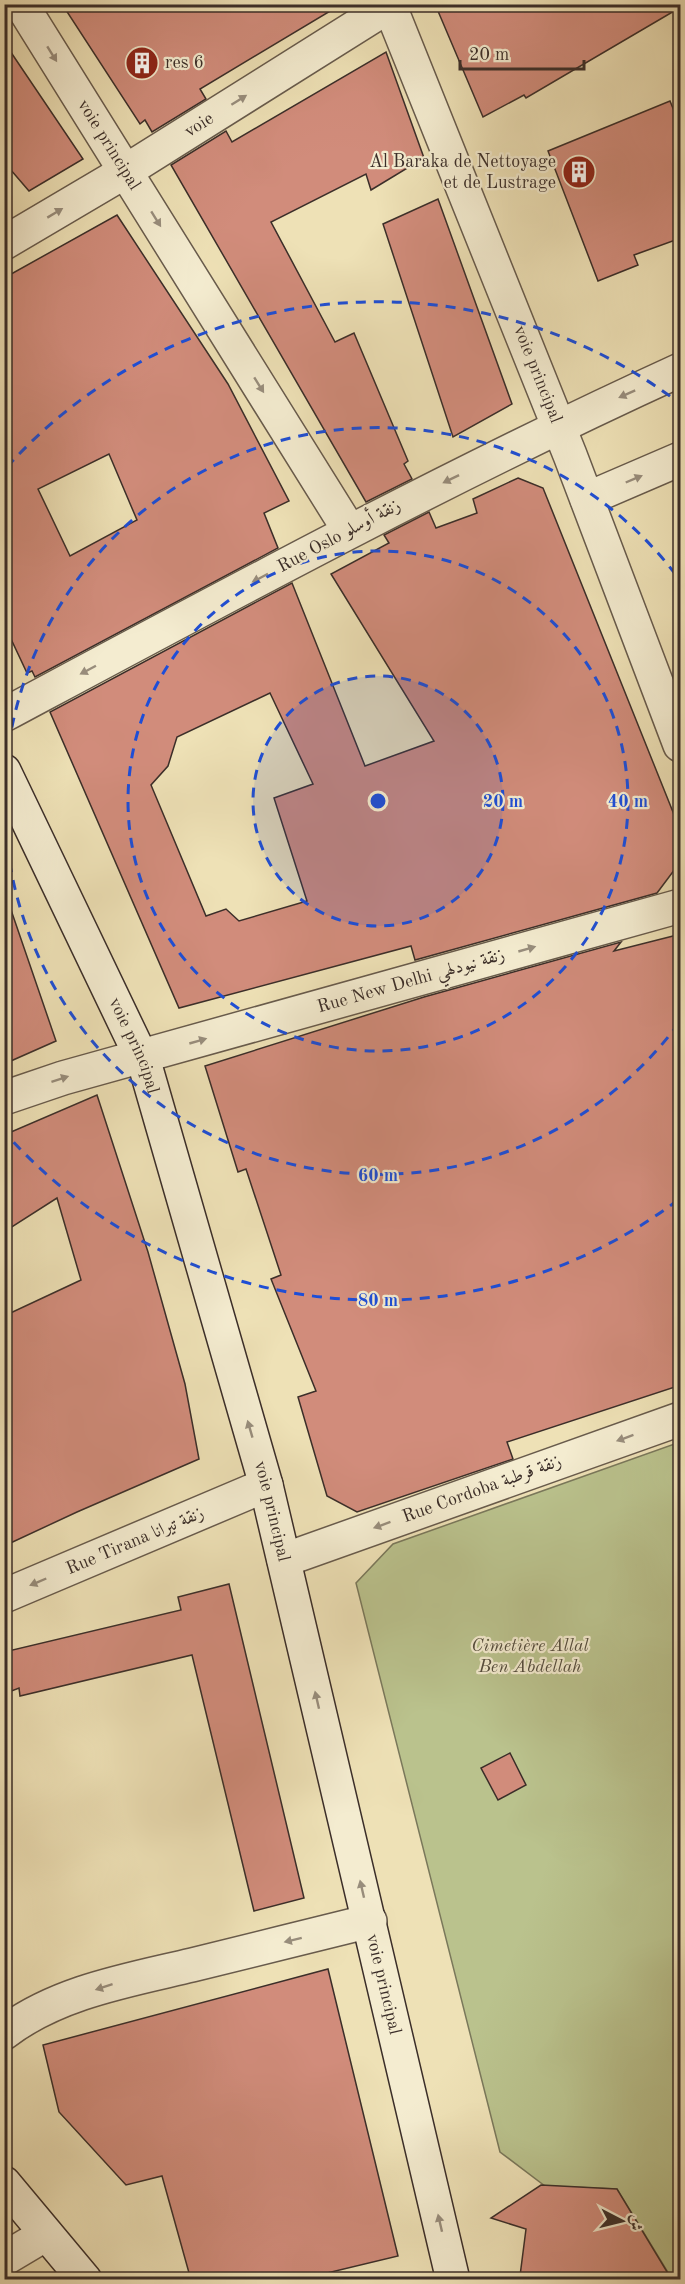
<svg xmlns="http://www.w3.org/2000/svg" width="685" height="2284" font-family="'Old Standard TT',Amiri,serif">
  <style>
    .green { fill: #bac28d; stroke: #7a785b; stroke-width: 1.5 }
    .building { fill: #d18c7b; stroke: #3b2e29; stroke-width: 1.5; fill-rule: evenodd }
    .lines { fill: none; stroke-linecap: round; stroke-linejoin: round }
    .street-casing { stroke: #685b4c; stroke-width: 36 }
    .secondary-casing { stroke: #3b2e29; stroke-width: 36 }
    .street { stroke: #f4ecd0; stroke-width: 33 }
    .secondary { stroke: #f4ecd0; stroke-width: 33 }
    .oneway { fill: #988d7c }
    .ring { fill: none; stroke: #1d4ed8; stroke-width: 3; stroke-dasharray: 10 8 }
    .labels { text-anchor: middle; dominant-baseline: central; stroke-width: 4.5; stroke-linejoin: round; paint-order: stroke }
    .poi-label { font-size: 18px; fill: #3b2e29; stroke: #f4ecd0; text-anchor: start }
    .street-label { font-size: 18px; fill: #3b2e29; stroke: #f4ecd0 }
    .park-label { font-size: 18px; font-style: italic; fill: #544c3d; stroke: #f4ecd0 }
    .centre { fill: #1d4ed8; stroke: #f4ecd0; stroke-width: 3 }
    .ring-label { font-size: 18px; text-anchor: middle; font-weight: bold; fill: #1d4ed8; stroke: #f4ecd0; stroke-width: 4.5; stroke-linejoin: round; paint-order: stroke }
  </style>
  <rect width="100%" height="100%" fill="#eee1b6"/>
  <filter id="stains"><feTurbulence type="fractalNoise" baseFrequency=".00333" numOctaves="4"/><feColorMatrix values="0 0 0 0 .2 0 0 0 0 .09 0 0 0 0 .02 0 0 0 .5 -.17"/></filter>
  <radialGradient id="worn" r=".72"><stop offset=".6" stop-color="#630" stop-opacity="0"/><stop offset="1" stop-color="#630" stop-opacity=".3"/></radialGradient>
  <!-- green -->
  <polygon class="green" points="680,1442 680,2279 672,2279 617,2189 545,2186 500,2152 356,1583 393,1544"/>
  <!-- building -->
  <g class="building">
    <polygon points="62,4 342,4 200,89 206,99 152,132 145,120 140,124"/>
    <polygon points="435,4 681,4 681,7 526,98 524,95 483,117"/>
    <polygon points="4,42 83,159 29,191 4,162"/>
    <polygon points="386,52 424,158 371,190 366,174 271,222 335,342 354,333 408,461 404,464 412,479 366,502 171,165 226,131 232,142"/>
    <polygon points="670,101 681,128 681,238 634,255 638,265 598,281 548,151"/>
    <polygon points="438,199 512,404 453,437 383,224"/>
    <path d="M117 215 228 384 289 501 264 513 278 548 35 677 32 671 27 673 4 624V278ZM109 454 137 520 70 556 38 489Z"/>
    <path d="M518 478 543 488 681 832V861L657 893 415 960 411 946 179 1008 50 712 292 583 365 766 434 741 331 574 389 543 384 535 429 512 436 528 477 513 473 499ZM270 693 313 784 274 798 307 901 239 921 226 909 206 916 151 785 168 766 177 737Z"/>
    <polygon points="10,907 56,1041 4,1064 4,908"/>
    <polygon points="681,934 681,1385 507,1442 513,1459 357,1512 327,1496 298,1397 316,1391 271,1279 281,1275 246,1169 238,1172 205,1066 424,997 621,942 614,951"/>
    <polygon points="97,1095 148,1252 185,1384 199,1459 77,1512 4,1546 4,1316 81,1280 57,1198 4,1232 4,1135"/>
    <polygon points="229,1584 304,1898 254,1911 192,1655 20,1696 19,1688 4,1694 4,1652 181,1610 178,1597"/>
    <polygon points="510,1753 526,1785 498,1800 481,1768"/>
    <polygon points="328,1969 398,2256 298,2280 191,2280 162,2176 126,2185 59,2112 43,2045"/>
    <polygon points="541,2185 617,2189 672,2280 536,2280 520,2276 526,2229 491,2218"/>
  </g>
  <g class="lines">
    <defs>
      <g id="street">
        <path id="s1" d="M21 4 349 530"/>
        <path id="s2" d="M389 4 570 455 680 745"/>
        <path id="s3" d="M4 243 126 171 392 4"/>
        <polyline points="587,499 680,459"/>
        <path d="M4 715C228 595 450 475 680 370"/>
        <polyline points="4,1098 63,1078 680,906"/>
        <polyline points="284,1560 680,1419"/>
        <polyline points="4,1596 266,1485"/>
        <path d="M4 2033C57 1992 129 1980 192 1965 251 1950 311 1936 370 1921"/>
        <polyline points="4,2259 46,2234"/>
      </g>
      <g id="secondary">
        <path id="s4" d="M4 771 145 1065 266 1485 453 2280"/>
        <polyline points="4,2183 85,2280"/>
      </g>
    </defs>
    <!-- street casing -->
    <use href="#street" class="street-casing"/>
    <!-- secondary casing -->
    <use href="#secondary" class="secondary-casing"/>
    <!-- street -->
    <use href="#street" class="street"/>
    <!-- secondary -->
    <use href="#secondary" class="secondary"/>
  </g>
  <!-- one-way arrows -->
  <defs><path id="oneway-solid" d="M-6-.8H1V-3.2L6.5 0L1 3.2V.8H-6Z" transform="scale(1.5)"/></defs>
  <g class="oneway">
    <use href="#oneway-solid" transform="translate(52 54) rotate(58)"/>
    <use href="#oneway-solid" transform="translate(239 100) rotate(-32)"/>
    <use href="#oneway-solid" transform="translate(55 213) rotate(-31)"/>
    <use href="#oneway-solid" transform="translate(156 219) rotate(58)"/>
    <use href="#oneway-solid" transform="translate(259 385) rotate(58)"/>
    <use href="#oneway-solid" transform="translate(627 394) rotate(156)"/>
    <use href="#oneway-solid" transform="translate(451 479) rotate(154)"/>
    <use href="#oneway-solid" transform="translate(634 479) rotate(-23)"/>
    <use href="#oneway-solid" transform="translate(260 578) rotate(152)"/>
    <use href="#oneway-solid" transform="translate(88 670) rotate(152)"/>
    <use href="#oneway-solid" transform="translate(527 949) rotate(-16)"/>
    <use href="#oneway-solid" transform="translate(198 1041) rotate(-16)"/>
    <use href="#oneway-solid" transform="translate(60 1079) rotate(-18)"/>
    <use href="#oneway-solid" transform="translate(250 1429) rotate(-106)"/>
    <use href="#oneway-solid" transform="translate(625 1438) rotate(160)"/>
    <use href="#oneway-solid" transform="translate(382 1525) rotate(160)"/>
    <use href="#oneway-solid" transform="translate(38 1582) rotate(157)"/>
    <use href="#oneway-solid" transform="translate(317 1700) rotate(-103)"/>
    <use href="#oneway-solid" transform="translate(362 1889) rotate(-103)"/>
    <use href="#oneway-solid" transform="translate(293 1940) rotate(166)"/>
    <use href="#oneway-solid" transform="translate(104 1987) rotate(162)"/>
    <use href="#oneway-solid" transform="translate(440 2223) rotate(-103)"/>
  </g>
  <!-- distance rings -->
  <circle cx="378" cy="801" r="125" fill="#1d4ed8" fill-opacity=".12"/>
  <g class="ring">
    <circle cx="378" cy="801" r="125"/>
    <circle cx="378" cy="801" r="250"/>
    <path d="M679 1023A374 374 0 0 1 5 821M5 781A374 374 0 0 1 679 579"/>
    <path d="M678 1200A499 499 0 0 1 7 1135M7 467A499 499 0 0 1 678 402"/>
  </g>
  <!-- icons -->
  <defs>
    <symbol id="building-disc" viewBox="-11 -11 22 22"><circle r="9.5" fill="#8f2418" stroke="#f4ecd0"/><path d="M-4-6H4V6H1V3H-1V6H-4ZM-2.5-4.3h1.7v1.8h-1.7ZM.8-4.3h1.7v1.8H.8ZM-2.5-1h1.7V.8h-1.7ZM.8-1h1.7V.8H.8Z" fill="#fff"/></symbol>
  </defs>
  <g fill-rule="evenodd">
    <use href="#building-disc" x="123" y="44" width="38" height="38"/>
    <use href="#building-disc" x="560" y="153" width="38" height="38"/>
  </g>
  <g class="labels">
    <!-- poi labels -->
    <g class="poi-label">
      <text x="165" y="63">res 6</text>
      <text x="556" y="162" text-anchor="end">Al Baraka de Nettoyage<tspan x="556" dy="21">et de Lustrage</tspan></text>
    </g>
    <!-- street labels -->
    <g class="street-label">
      <text stroke="none"><textPath href="#s3" startOffset="228">voie</textPath></text>
      <text stroke="none"><textPath href="#s1" startOffset="166">voie principal</textPath></text>
      <text stroke="none"><textPath href="#s2" startOffset="399">voie principal</textPath></text>
      <text transform="translate(339 536) rotate(-28)">Rue Oslo زنقة أوسلو</text>
      <text transform="translate(411 981) rotate(-16)">Rue New Delhi زنقة نيودلهي</text>
      <text stroke="none"><textPath href="#s4" startOffset="304">voie principal</textPath></text>
      <text transform="translate(482 1489) rotate(-20)">Rue Cordoba زنقة قرطبة</text>
      <text stroke="none"><textPath href="#s4" startOffset="790">voie principal</textPath></text>
      <text transform="translate(135 1541) rotate(-23)">Rue Tirana زنقة تيرانا</text>
      <text stroke="none"><textPath href="#s4" startOffset="1276">voie principal</textPath></text>
    </g>
    <!-- park labels -->
    <g class="park-label">
      <text x="530" y="1646">Cimetière Allal<tspan x="530" dy="21">Ben Abdellah</tspan></text>
    </g>
  </g>
  <circle cx="378" cy="801" r="9" class="centre"/>
  <g class="ring-label">
    <text x="503" y="807">20 m</text>
    <text x="628" y="807">40 m</text>
    <text x="378" y="1181">60 m</text>
    <text x="378" y="1306">80 m</text>
  </g>
  <!-- margin -->
  <rect width="685" height="2284" fill="none" stroke="#eee1b6" stroke-width="24"/>
  <rect x="6" y="6" width="673" height="2272" fill="none" stroke="#3b2e29" stroke-width="3"/>
  <rect x="12" y="12" width="661" height="2260" fill="none" stroke="#3b2e29" stroke-width="1.5"/>
  <!-- north arrow -->
  <g transform="translate(622 2221) rotate(97)" stroke="#f4ecd0" stroke-width="4.5" paint-order="stroke">
  <path d="M0-4.5L10 22L0 15L-10 22Z" fill="#3b2e29"/>
  <text y="-9" font-size="16" font-weight="bold" text-anchor="middle" fill="#3b2e29">ش</text>
  </g>
  <!-- scale -->
  <path d="M460 60v9h124v-9" fill="none" stroke="#3b2e29" stroke-width="3"/>
  <text x="469" y="60" font-size="18" fill="#3b2e29" stroke="#f4ecd0" stroke-width="4.5" paint-order="stroke">20 m</text>
  <rect width="100%" height="100%" filter="url(#stains)"/>
  <rect width="100%" height="100%" fill="url(#worn)"/>
</svg>
